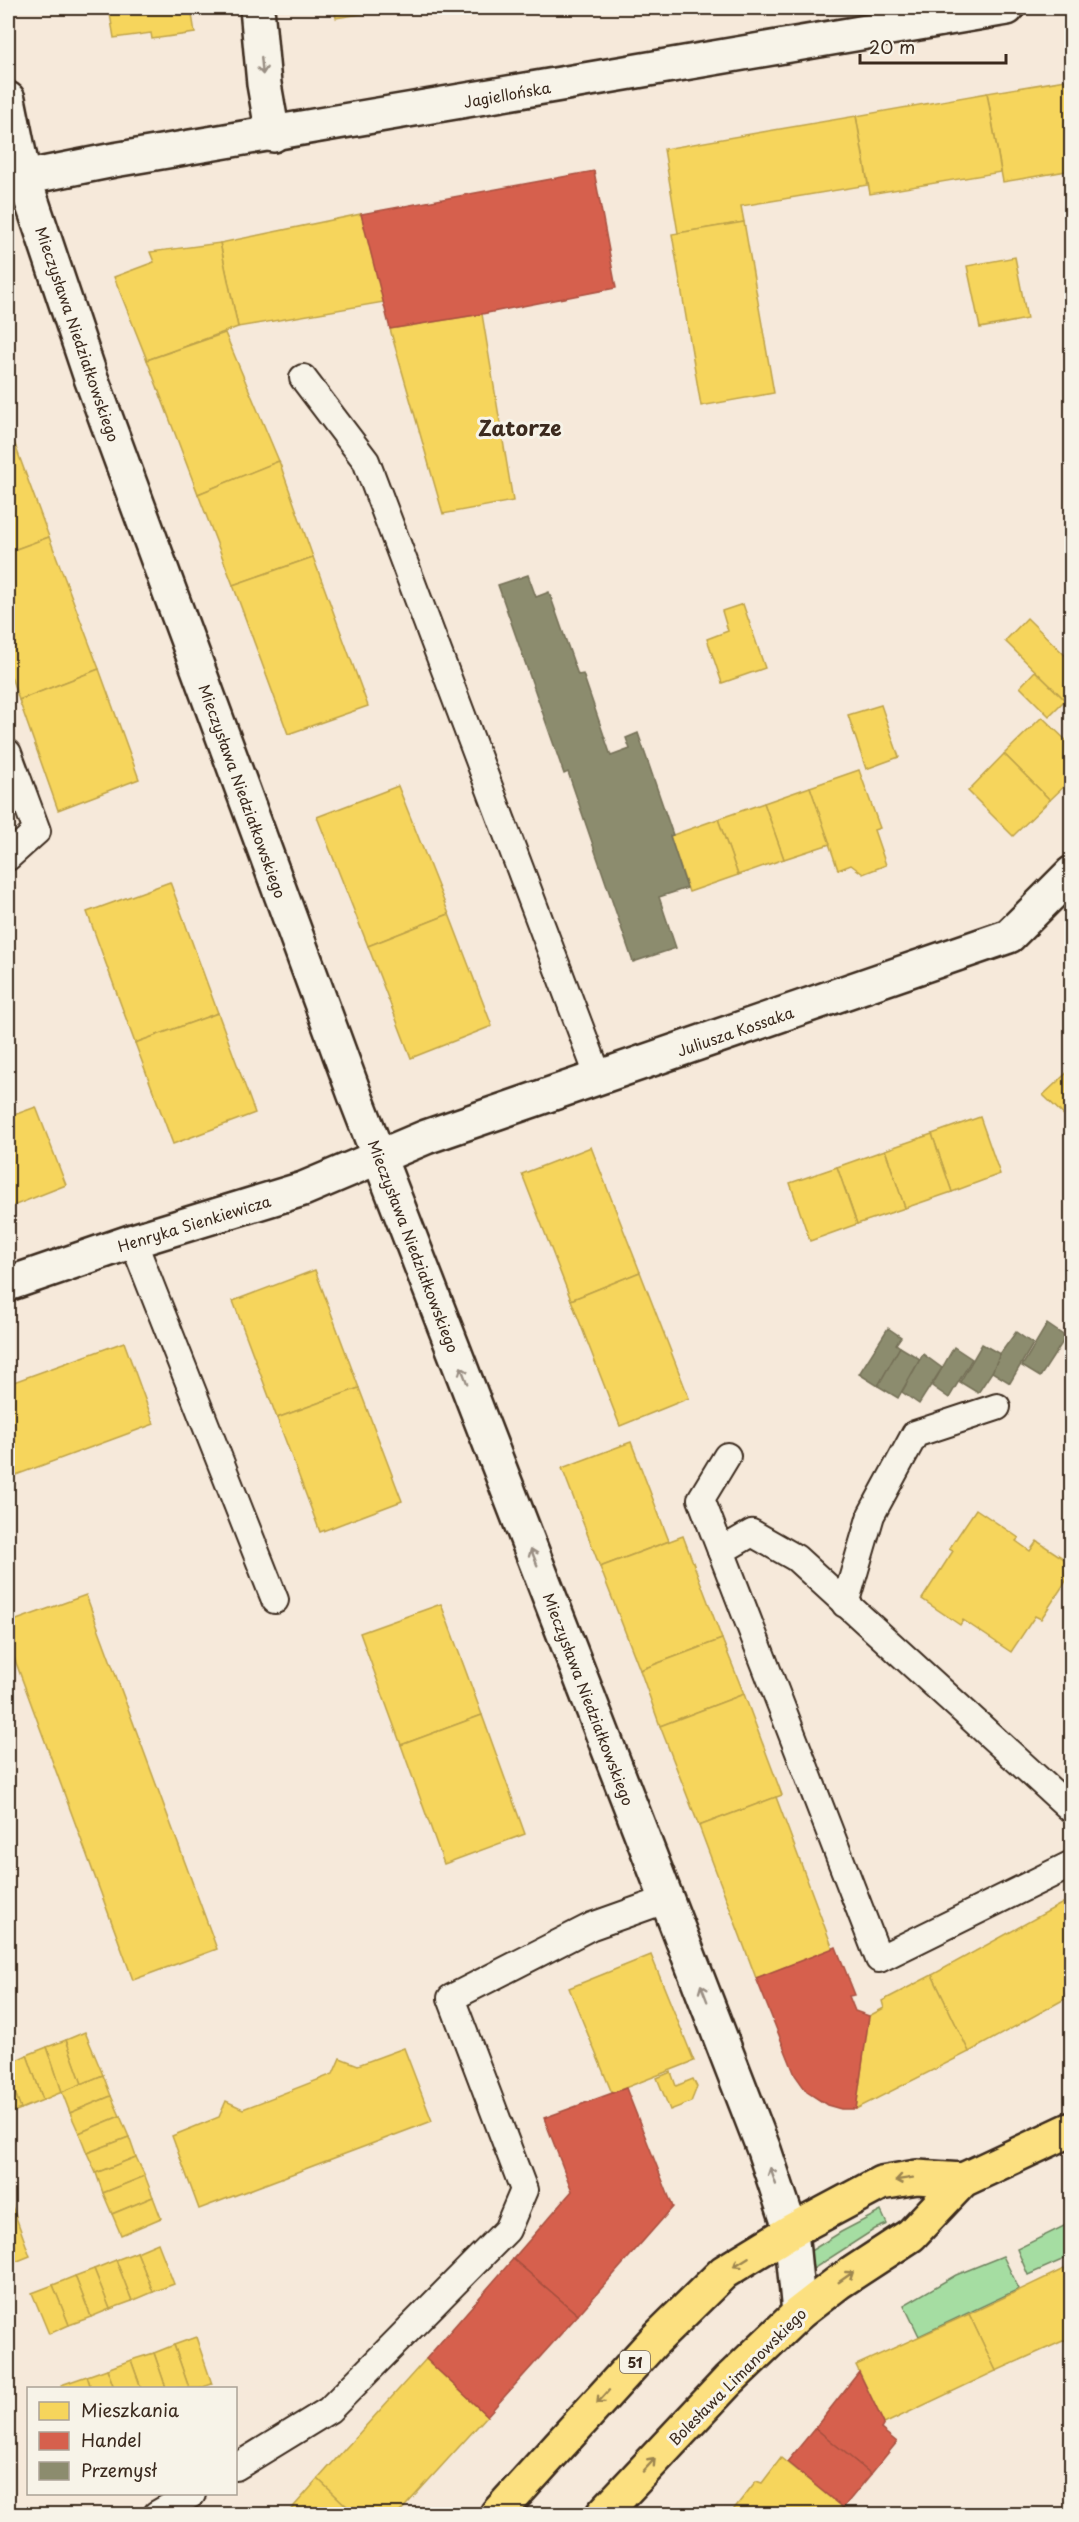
<svg xmlns="http://www.w3.org/2000/svg" width="1079" height="2522" font-family="'Playpen Sans',sans-serif">
  <style>
    .green { fill: #a5dda2; stroke: #708460; stroke-width: 1.5 }
    .homes { fill: #f6d55c; stroke: #bea249; stroke-width: 1.5 }
    .shops { fill: #d6604d; stroke: #a8503f; stroke-width: 1.5 }
    .industry { fill: #8c8c6e; stroke: #746f56; stroke-width: 1.5 }
    .lines { fill: none; stroke-linecap: round; stroke-linejoin: round }
    .service-casing { stroke: #3b2a1e; stroke-width: 30 }
    .minor-casing { stroke: #3b2a1e; stroke-width: 38 }
    .primary-casing { stroke: #3b2a1e; stroke-width: 38 }
    .service { stroke: #f7f3e8; stroke-width: 26 }
    .minor { stroke: #f7f3e8; stroke-width: 33 }
    .primary { stroke: #fce080; stroke-width: 33 }
    .oneway { stroke: #998e83 }
    .oneway2 { stroke: #9c854f }
    .labels { text-anchor: middle; dominant-baseline: central; stroke-width: 6; stroke-linejoin: round; paint-order: stroke }
    .shield { fill: #f7f3e8; stroke: #73665b; stroke-width: 1.5 }
    .shield-label { font-size: 14px; font-weight: bold; fill: #3b2a1e }
    .street-label { font-size: 15px; fill: #3b2a1e; stroke: #f7f3e8 }
    .district-label { font-size: 21px; font-weight: bold; fill: #3b2a1e; stroke: #f7f3e8 }
  </style>
  <rect width="100%" height="100%" fill="#f6e9da"/>
  <filter id="ink" filterUnits="userSpaceOnUse"><feTurbulence type="fractalNoise" baseFrequency=".0167" numOctaves="2"/><feDisplacementMap in="SourceGraphic" scale="12" xChannelSelector="R" yChannelSelector="G"/><feConvolveMatrix kernelMatrix="1 2 1 2 8 2 1 2 1" color-interpolation-filters="sRGB"/></filter>
  <g filter="url(#ink)">
    <!-- green -->
    <g class="green">
      <polygon points="881,2211 887,2224 875,2229 813,2269 809,2269 809,2252 841,2232"/>
      <polygon points="1066,2225 1071,2236 1071,2256 1028,2275 1017,2249"/>
      <polygon points="1003,2256 1019,2289 919,2336 904,2305 956,2275"/>
    </g>
    <!-- homes -->
    <g class="homes">
      <polygon points="109,8 191,8 195,33 152,39 151,33 114,38"/>
      <polygon points="334,8 399,8 336,18"/>
      <polygon points="1072,79 1072,170 1003,182 987,93"/>
      <polygon points="987,93 1001,172 870,194 856,116"/>
      <polygon points="856,116 868,185 741,206 744,222 678,233 664,149"/>
      <polygon points="361,214 384,302 238,327 220,243"/>
      <polygon points="744,222 774,393 701,406 672,234"/>
      <polygon points="220,243 238,327 147,360 114,277 154,262 150,252"/>
      <polygon points="1015,257 1027,319 980,328 967,266"/>
      <polygon points="482,314 513,501 443,514 390,329"/>
      <polygon points="225,333 279,461 198,494 147,360"/>
      <polygon points="8,426 49,537 8,552"/>
      <polygon points="279,461 313,557 233,585 198,494"/>
      <polygon points="49,537 99,669 19,700 8,668 8,552"/>
      <polygon points="313,557 368,706 288,734 233,585"/>
      <polygon points="743,604 765,668 722,683 707,639 728,631 722,611"/>
      <polygon points="1027,618 1072,662 1072,693 1065,700 1005,641"/>
      <polygon points="99,669 139,779 58,810 19,700"/>
      <polygon points="1035,671 1065,700 1049,716 1020,687"/>
      <polygon points="881,705 899,757 866,769 848,715"/>
      <polygon points="1042,717 1072,746 1072,779 1050,800 1004,754"/>
      <polygon points="1004,754 1050,800 1013,836 968,791"/>
      <polygon points="859,770 880,828 874,830 886,865 863,874 851,865 838,870 810,787"/>
      <polygon points="398,786 449,914 368,946 317,817"/>
      <polygon points="810,787 830,844 784,859 764,803"/>
      <polygon points="764,803 784,859 738,875 718,819"/>
      <polygon points="718,819 738,875 689,892 670,836"/>
      <polygon points="170,882 218,1013 135,1043 87,912"/>
      <polygon points="449,914 492,1026 411,1058 368,946"/>
      <polygon points="218,1013 255,1113 173,1144 135,1043"/>
      <polygon points="1072,1068 1072,1123 1043,1095"/>
      <polygon points="36,1107 66,1185 8,1208 8,1117"/>
      <polygon points="980,1117 1000,1174 952,1192 932,1134"/>
      <polygon points="932,1134 952,1192 905,1208 885,1150"/>
      <polygon points="591,1147 640,1272 571,1300 522,1174"/>
      <polygon points="885,1150 905,1208 857,1224 837,1167"/>
      <polygon points="837,1167 857,1224 810,1241 790,1183"/>
      <polygon points="315,1270 359,1388 277,1418 233,1301"/>
      <polygon points="640,1272 689,1398 620,1426 571,1300"/>
      <polygon points="124,1342 154,1424 8,1478 8,1384"/>
      <polygon points="359,1388 402,1501 320,1532 277,1418"/>
      <polygon points="631,1442 669,1541 600,1567 562,1468"/>
      <polygon points="976,1509 1019,1538 1016,1541 1030,1551 1037,1541 1072,1564 1072,1572 1041,1619 1035,1616 1011,1652 963,1620 960,1625 922,1599 953,1551 949,1549"/>
      <polygon points="683,1536 722,1639 640,1670 600,1567"/>
      <polygon points="86,1595 217,1949 133,1980 8,1641 8,1623"/>
      <polygon points="441,1604 482,1715 401,1745 360,1633"/>
      <polygon points="722,1639 744,1694 660,1726 640,1670"/>
      <polygon points="744,1694 782,1795 699,1826 660,1726"/>
      <polygon points="482,1715 525,1834 444,1864 401,1745"/>
      <polygon points="776,1797 833,1949 756,1978 699,1826"/>
      <polygon points="1072,1898 1072,1995 969,2052 932,1975"/>
      <polygon points="651,1955 694,2061 612,2093 569,1988"/>
      <polygon points="932,1975 969,2052 856,2109 869,2016 884,2008 882,2001"/>
      <polygon points="85,2032 103,2075 82,2084 66,2040"/>
      <polygon points="66,2040 82,2084 62,2092 47,2047"/>
      <polygon points="47,2047 62,2092 43,2100 27,2055"/>
      <polygon points="404,2048 432,2121 199,2209 172,2136 219,2117 226,2101 243,2109 333,2074 340,2058 358,2065"/>
      <polygon points="27,2055 43,2100 21,2109 8,2073 8,2064"/>
      <polygon points="671,2072 676,2086 693,2079 697,2087 691,2102 670,2110 657,2078"/>
      <polygon points="8,2073 21,2109 8,2114"/>
      <polygon points="103,2075 111,2096 70,2113 62,2092"/>
      <polygon points="111,2096 120,2116 79,2133 70,2113"/>
      <polygon points="120,2116 129,2137 87,2153 79,2133"/>
      <polygon points="129,2137 136,2157 96,2173 87,2153"/>
      <polygon points="136,2157 145,2176 103,2193 96,2173"/>
      <polygon points="145,2176 153,2197 112,2214 103,2193"/>
      <polygon points="8,2195 30,2256 8,2265"/>
      <polygon points="153,2197 161,2218 121,2235 112,2214"/>
      <polygon points="158,2243 174,2284 153,2292 137,2252"/>
      <polygon points="137,2252 153,2292 132,2301 116,2260"/>
      <polygon points="116,2260 132,2301 110,2309 94,2269"/>
      <polygon points="1072,2265 1072,2337 996,2371 969,2314"/>
      <polygon points="94,2269 110,2309 91,2317 75,2276"/>
      <polygon points="75,2276 91,2317 69,2325 53,2285"/>
      <polygon points="53,2285 69,2325 49,2334 32,2293"/>
      <polygon points="969,2314 996,2371 884,2424 856,2365"/>
      <polygon points="196,2337 212,2384 200,2388 189,2388 174,2345"/>
      <polygon points="174,2345 189,2388 166,2388 154,2353"/>
      <polygon points="154,2353 166,2388 141,2388 131,2360"/>
      <polygon points="426,2359 487,2416 398,2514 355,2514 318,2479"/>
      <polygon points="131,2360 141,2388 114,2388 107,2369"/>
      <polygon points="107,2369 114,2388 91,2388 87,2376"/>
      <polygon points="87,2376 91,2388 62,2388 61,2385"/>
      <polygon points="781,2458 843,2508 846,2510 842,2514 730,2514 756,2481 762,2483"/>
      <polygon points="318,2479 355,2514 287,2514"/>
    </g>
    <!-- shops -->
    <g class="shops">
      <polygon points="594,171 616,288 482,314 390,329 361,214"/>
      <polygon points="836,1947 855,1995 849,1996 855,2011 869,2016 856,2109 841,2109 827,2105 807,2092 795,2075 756,1978"/>
      <polygon points="626,2088 673,2207 578,2315 513,2259 572,2191 544,2118"/>
      <polygon points="513,2259 578,2315 487,2416 426,2359"/>
      <polygon points="859,2372 884,2424 881,2429 897,2442 871,2474 815,2428"/>
      <polygon points="815,2428 871,2474 843,2508 787,2462"/>
    </g>
    <!-- industry -->
    <g class="industry">
      <polygon points="528,575 536,597 549,592 578,675 583,674 611,756 630,749 626,738 638,733 673,835 670,836 687,888 659,897 676,948 633,962 568,772 564,774 498,585"/>
      <polygon points="1047,1324 1066,1337 1040,1377 1022,1366"/>
      <polygon points="888,1328 901,1337 896,1344 900,1347 878,1386 859,1374"/>
      <polygon points="1016,1332 1033,1344 1010,1383 992,1372 1000,1354"/>
      <polygon points="982,1344 1000,1354 992,1372 978,1393 960,1382"/>
      <polygon points="900,1347 920,1359 898,1398 878,1386"/>
      <polygon points="954,1347 972,1359 949,1398 932,1386"/>
      <polygon points="923,1354 942,1368 919,1404 902,1392"/>
    </g>
    <g class="lines">
      <defs>
        <g id="service">
          <polyline points="303,378 366,461 599,1078"/>
          <polyline points="8,753 37,831 8,857"/>
          <polyline points="133,1241 275,1600"/>
          <polyline points="727,1456 701,1499 879,1959 1072,1864"/>
          <polyline points="721,1551 752,1533 796,1558 1072,1810"/>
          <polyline points="845,1604 871,1515 915,1434 997,1407"/>
          <polyline points="236,2467 329,2410 507,2230 524,2190 451,1998 592,1926 668,1899"/>
          <polyline points="157,2514 192,2494"/>
        </g>
        <g id="minor">
          <polyline points="257,8 264,84 273,135"/>
          <polyline points="8,99 24,178 91,378 356,1098 764,2150 791,2231 799,2313"/>
          <polyline points="8,181 114,160 1007,8"/>
          <polyline points="8,1284 133,1241 303,1189 426,1137 1009,936 1072,873"/>
        </g>
        <g id="primary">
          <polyline points="497,2514 655,2340 724,2272 791,2231 881,2183 917,2177 963,2180"/>
          <polyline points="603,2514 728,2381 799,2313 839,2282 911,2235 963,2180 1072,2129"/>
        </g>
      </defs>
      <!-- service casing -->
      <use href="#service" class="service-casing"/>
      <!-- minor casing -->
      <use href="#minor" class="minor-casing"/>
      <!-- primary casing -->
      <use href="#primary" class="primary-casing"/>
      <!-- service -->
      <use href="#service" class="service"/>
      <!-- minor -->
      <use href="#minor" class="minor"/>
      <!-- primary -->
      <use href="#primary" class="primary"/>
    </g>
    <!-- one-way arrows -->
    <defs><path id="oneway-shaft" d="M-6 0H5M1.5-3L5.5 0L1.5 3" fill="none" stroke-width="1.6" stroke-linecap="round" stroke-linejoin="round" transform="scale(1.5)"/></defs>
    <g class="oneway">
      <use href="#oneway-shaft" transform="translate(262 66) rotate(85)"/>
      <use href="#oneway-shaft" transform="translate(464 1375) rotate(-111)"/>
      <use href="#oneway-shaft" transform="translate(534 1557) rotate(-111)"/>
      <use href="#oneway-shaft" transform="translate(704 1993) rotate(-111)"/>
      <use href="#oneway-shaft" transform="translate(773 2176) rotate(-109)"/>
    </g>
    <g class="oneway2">
      <use href="#oneway-shaft" transform="translate(904 2179) rotate(171)"/>
      <use href="#oneway-shaft" transform="translate(741 2262) rotate(148)"/>
      <use href="#oneway-shaft" transform="translate(846 2277) rotate(-35)"/>
      <use href="#oneway-shaft" transform="translate(603 2397) rotate(132)"/>
      <use href="#oneway-shaft" transform="translate(649 2465) rotate(-47)"/>
    </g>
  </g>
  <g class="labels">
    <!-- shield labels -->
    <rect class="shield" x="620" y="2351" width="30" height="22" rx="4.5"/>
    <g class="shield-label">
      <text x="635" y="2362">51</text>
    </g>
    <!-- street labels -->
    <g class="street-label">
      <text transform="translate(507 94) rotate(-10)">Jagiellońska</text>
      <text transform="translate(78 334) rotate(71)">Mieczysława Niedziałkowskiego</text>
      <text transform="translate(243 791) rotate(70)">Mieczysława Niedziałkowskiego</text>
      <text transform="translate(735 1031) rotate(-19)">Juliusza Kossaka</text>
      <text transform="translate(194 1223) rotate(-17)">Henryka Sienkiewicza</text>
      <text transform="translate(414 1246) rotate(69)">Mieczysława Niedziałkowskiego</text>
      <text transform="translate(589 1699) rotate(69)">Mieczysława Niedziałkowskiego</text>
      <text transform="translate(737 2376) rotate(-45)">Bolesława Limanowskiego</text>
    </g>
    <!-- district labels -->
    <g class="district-label">
      <text x="520" y="427">Zatorze</text>
    </g>
  </g>
  <!-- margin -->
  <rect width="1079" height="2522" fill="none" stroke="#f7f3e8" stroke-width="30"/>
  <rect x="15" y="15" width="1049" height="2492" fill="none" stroke="#3b2a1e" stroke-width="2" filter="url(#ink)"/>
  <!-- legend -->
  <rect x="27" y="2387" width="210" height="108" fill="#f7f3e8" stroke="#aca397" stroke-width="1.5"/>
  <rect x="39" y="2402" width="30" height="18" fill="#f6d55c" stroke="#aca397" stroke-width="1.5"/>
  <text x="81" y="2417" font-size="18" fill="#3b2a1e">Mieszkania</text>
  <rect x="39" y="2432" width="30" height="18" fill="#d6604d" stroke="#aca397" stroke-width="1.5"/>
  <text x="81" y="2447" font-size="18" fill="#3b2a1e">Handel</text>
  <rect x="39" y="2462" width="30" height="18" fill="#8c8c6e" stroke="#aca397" stroke-width="1.5"/>
  <text x="81" y="2477" font-size="18" fill="#3b2a1e">Przemysł</text>
  <!-- scale -->
  <path d="M860 54v9h146v-9" fill="none" stroke="#3b2a1e" stroke-width="3"/>
  <text x="869" y="54" font-size="18" fill="#3b2a1e" stroke="#f7f3e8" stroke-width="4.5" paint-order="stroke">20 m</text>
</svg>
